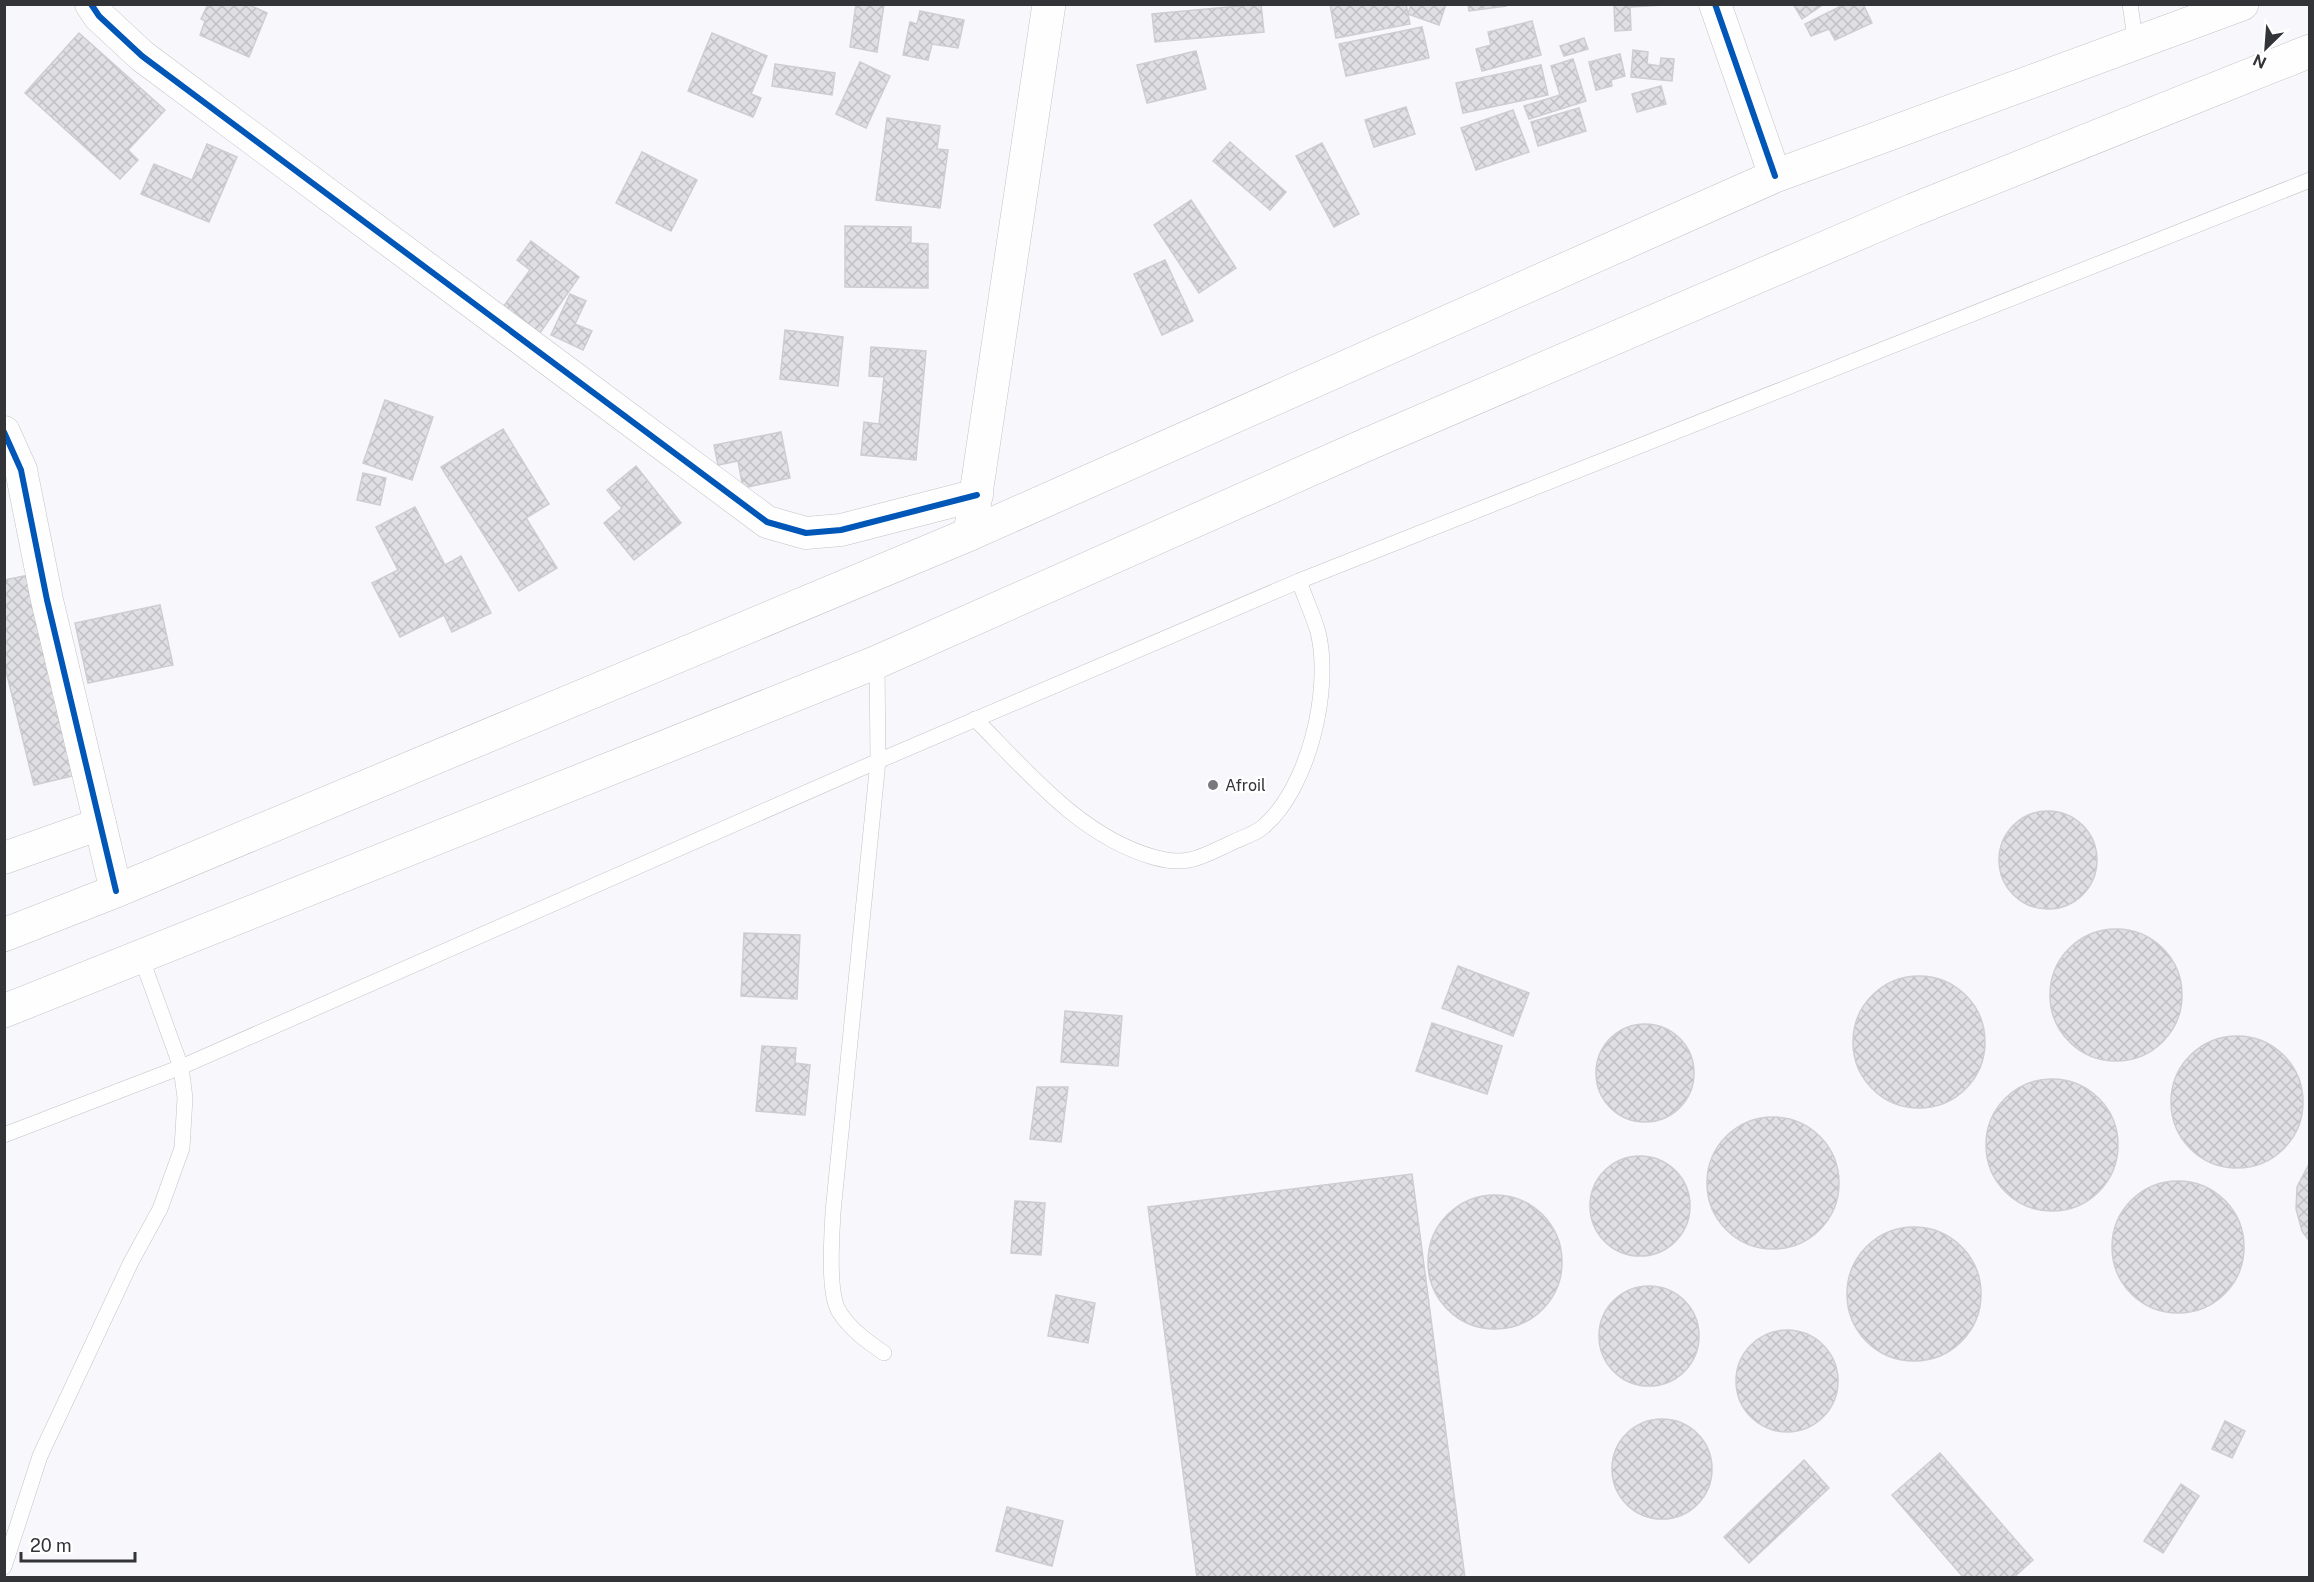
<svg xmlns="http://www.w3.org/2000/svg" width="2314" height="1582" font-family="'Public Sans',sans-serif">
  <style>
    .building { fill: url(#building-cross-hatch); stroke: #ceced2; stroke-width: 1.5 }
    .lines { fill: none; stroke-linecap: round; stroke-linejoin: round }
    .service-casing { stroke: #c2c3c7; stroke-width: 16 }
    .minor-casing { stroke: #c2c3c7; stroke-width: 33 }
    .tertiary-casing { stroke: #c2c3c7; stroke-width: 34 }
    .primary-casing { stroke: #c2c3c7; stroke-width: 34 }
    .service { stroke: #fefeff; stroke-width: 15 }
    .minor { stroke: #fefeff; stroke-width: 32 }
    .tertiary { stroke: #fefeff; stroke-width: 33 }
    .primary { stroke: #fefeff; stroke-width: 33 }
    .cycleway-casing { stroke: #fff; stroke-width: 10 }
    .cycleway { stroke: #0057b8; stroke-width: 6 }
    .poi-dot { fill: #78797d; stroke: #fff; stroke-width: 2 }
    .labels { text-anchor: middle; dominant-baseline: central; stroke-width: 5; stroke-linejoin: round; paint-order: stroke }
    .poi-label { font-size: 16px; fill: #333438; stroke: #fff; text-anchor: start }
  </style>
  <defs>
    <pattern id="building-cross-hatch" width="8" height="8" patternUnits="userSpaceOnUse" patternTransform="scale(1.5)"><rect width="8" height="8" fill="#e0e0e4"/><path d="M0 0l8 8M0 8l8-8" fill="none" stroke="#c1c1c4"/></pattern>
  </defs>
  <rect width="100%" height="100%" fill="#f8f8fc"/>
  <!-- building -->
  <g class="building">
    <polygon points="208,4 247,4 267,13 249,57 200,35 205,21 201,19"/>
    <polygon points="856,4 884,4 877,52 850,47"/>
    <polygon points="1261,4 1264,32 1155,42 1152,14"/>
    <polygon points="1330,4 1406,4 1410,24 1336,38"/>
    <polygon points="1411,4 1446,4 1439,25 1408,14"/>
    <polygon points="1468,4 1506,4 1506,6 1469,11"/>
    <polygon points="1614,4 1664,4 1664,5 1630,7 1631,30 1615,31"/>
    <polygon points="1793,4 1824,4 1802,19"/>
    <polygon points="1845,4 1863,4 1872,23 1835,40 1829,29 1811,36 1805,24"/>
    <polygon points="920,11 964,20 958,48 932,44 928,60 903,55 910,22 917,24"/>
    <polygon points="1532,21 1541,55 1482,71 1476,49 1491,45 1488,32"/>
    <polygon points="1422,27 1429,58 1346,76 1339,44"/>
    <polygon points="79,33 165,110 128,150 138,160 120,179 25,93"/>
    <polygon points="712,33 767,56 751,94 761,98 753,117 688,91"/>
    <polygon points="1584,38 1588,49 1564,56 1560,46"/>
    <polygon points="1633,50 1648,52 1647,64 1660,66 1661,58 1674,59 1672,81 1631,77"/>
    <polygon points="1196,51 1206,89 1147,103 1137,65"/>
    <polygon points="1620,54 1625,76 1611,80 1612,86 1596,90 1589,62"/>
    <polygon points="1573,59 1586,101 1529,119 1524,106 1560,95 1551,66"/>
    <polygon points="860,62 890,76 866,128 836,114"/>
    <polygon points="775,64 835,73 832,95 772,86"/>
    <polygon points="1541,65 1548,95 1463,113 1456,83"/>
    <polygon points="1661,86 1666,104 1637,112 1632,94"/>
    <polygon points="1406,107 1415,134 1374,147 1365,120"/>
    <polygon points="1579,108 1586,131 1538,146 1531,122"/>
    <polygon points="1513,110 1529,152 1476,170 1461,128"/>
    <polygon points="887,118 940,126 937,149 948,150 940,208 876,200"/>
    <polygon points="1230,142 1286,192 1270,210 1213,161"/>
    <polygon points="1322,143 1359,214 1334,227 1296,156"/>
    <polygon points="207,144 237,157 209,222 141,194 154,164 192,180"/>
    <polygon points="642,152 697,180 671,231 616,203"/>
    <polygon points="1191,200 1236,268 1199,293 1154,225"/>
    <polygon points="845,226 911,227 911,243 928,244 928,288 845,287"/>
    <polygon points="531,241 579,277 540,333 503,307 530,270 517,260"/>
    <polygon points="1165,260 1193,321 1162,335 1134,274"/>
    <polygon points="570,294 586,301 575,324 592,331 583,350 551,335"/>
    <polygon points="785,330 843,337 838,386 780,379"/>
    <polygon points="871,347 926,351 916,460 861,455 864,422 879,424 884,377 869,376"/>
    <polygon points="385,400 433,417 412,480 363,463"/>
    <polygon points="503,429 549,504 526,518 557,568 519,591 441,467"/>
    <polygon points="781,432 790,478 743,488 738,461 718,465 714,445"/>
    <polygon points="636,466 681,523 634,560 604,523 622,508 607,490"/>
    <polygon points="363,473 386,478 380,505 357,500"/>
    <polygon points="415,507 445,565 461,556 491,613 452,632 444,615 400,637 372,583 398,570 376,527"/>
    <polygon points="34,574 81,774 34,785 4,663 4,580"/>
    <polygon points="160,605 173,665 88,683 75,623"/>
    <circle cx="2048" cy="860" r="49"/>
    <circle cx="2116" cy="995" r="66"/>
    <polygon points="744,933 800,935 797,999 741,996"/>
    <polygon points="1458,966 1529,993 1513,1036 1442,1008"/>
    <circle cx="1919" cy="1042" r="66"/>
    <polygon points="1065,1011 1122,1016 1118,1066 1061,1062"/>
    <polygon points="1432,1023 1502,1046 1487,1094 1416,1071"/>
    <circle cx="1645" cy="1073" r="49"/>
    <circle cx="2237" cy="1102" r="66"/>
    <polygon points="762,1046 796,1048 795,1063 810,1065 805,1115 756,1111"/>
    <circle cx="2052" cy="1145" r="66"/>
    <polygon points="1037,1087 1068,1087 1061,1142 1030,1139"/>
    <circle cx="1773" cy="1183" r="66"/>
    <circle cx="1640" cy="1206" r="50"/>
    <polygon points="2310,1162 2310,1242 2302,1231 2296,1209 2297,1187"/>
    <polygon points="1412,1174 1465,1578 1197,1578 1148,1207"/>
    <circle cx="2178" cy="1247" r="66"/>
    <circle cx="1495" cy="1262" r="67"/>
    <polygon points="1015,1201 1045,1203 1041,1255 1011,1253"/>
    <circle cx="1914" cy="1294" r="67"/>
    <circle cx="1649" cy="1336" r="50"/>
    <polygon points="1056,1295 1095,1303 1088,1343 1048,1336"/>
    <circle cx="1787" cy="1381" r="51"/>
    <circle cx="1662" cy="1469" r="50"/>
    <polygon points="2225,1421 2245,1431 2232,1458 2212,1449"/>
    <polygon points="1940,1453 2033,1560 2013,1578 1964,1578 1892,1495"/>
    <polygon points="1804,1460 1829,1488 1749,1563 1724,1537"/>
    <polygon points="2181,1484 2199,1496 2163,1553 2144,1541"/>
    <polygon points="1007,1507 1063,1521 1052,1566 996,1551"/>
  </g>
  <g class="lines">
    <defs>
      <g id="service">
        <polyline points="2130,4 2136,45"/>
        <path d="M877 662 878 761 833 1212C832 1235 827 1295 840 1313 851 1330 868 1342 884 1353"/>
        <path d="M975 719C1028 772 1080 836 1153 857 1187 867 1201 857 1231 843 1241 838 1255 834 1263 827 1309 788 1332 689 1318 632 1313 615 1305 598 1299 581"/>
        <polyline points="4,1135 181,1067 878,761 1299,581 2310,180"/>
        <polyline points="4,1567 40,1456 131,1262 160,1209 182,1148 185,1098 181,1067 141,957"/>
      </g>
      <g id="minor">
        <polyline points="91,4 99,16 142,56 767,522 806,533 841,530 977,495"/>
        <polyline points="1715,4 1775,176"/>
        <polyline points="4,432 21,470 47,600 116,891"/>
        <polyline points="4,858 100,824"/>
      </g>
      <polyline id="tertiary" points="970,534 1049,4"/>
      <g id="primary">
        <polyline points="4,935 116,891 970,534 1775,176 2242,4"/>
        <polyline points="4,1011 877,662 1361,447 1913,210 2310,51"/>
      </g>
    </defs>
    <!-- service casing -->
    <use href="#service" class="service-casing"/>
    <!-- minor casing -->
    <use href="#minor" class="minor-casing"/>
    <!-- tertiary casing -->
    <use href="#tertiary" class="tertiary-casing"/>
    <!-- primary casing -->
    <use href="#primary" class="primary-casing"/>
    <!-- service -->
    <use href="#service" class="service"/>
    <!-- minor -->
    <use href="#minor" class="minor"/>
    <!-- tertiary -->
    <use href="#tertiary" class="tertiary"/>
    <!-- primary -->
    <use href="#primary" class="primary"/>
    <defs>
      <g id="cycleway">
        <polyline points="91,4 99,16 142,56 767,522 806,533 841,530 977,495"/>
        <polyline points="1715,4 1775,176"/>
        <polyline points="4,432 21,470 47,600 116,891"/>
      </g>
    </defs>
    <!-- cycleway casing -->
    <use href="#cycleway" class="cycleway-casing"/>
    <!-- cycleway -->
    <use href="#cycleway" class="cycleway"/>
  </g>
  <!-- markers -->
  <circle class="poi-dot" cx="1213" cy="785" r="6"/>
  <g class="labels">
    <!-- poi labels -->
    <g class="poi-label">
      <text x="1225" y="785">Afroil</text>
    </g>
  </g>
  <!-- border -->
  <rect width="2314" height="1582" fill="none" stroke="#333438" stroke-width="12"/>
  <!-- north arrow -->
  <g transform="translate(2266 48) rotate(205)" stroke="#ffffff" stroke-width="4.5" paint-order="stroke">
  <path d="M0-4.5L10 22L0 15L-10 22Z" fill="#333438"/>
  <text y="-9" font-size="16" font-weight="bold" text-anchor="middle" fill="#333438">N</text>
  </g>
  <!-- scale -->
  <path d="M21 1552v9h114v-9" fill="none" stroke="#333438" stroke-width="3"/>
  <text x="30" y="1552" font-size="18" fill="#333438" stroke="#ffffff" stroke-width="4.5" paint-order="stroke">20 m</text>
</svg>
